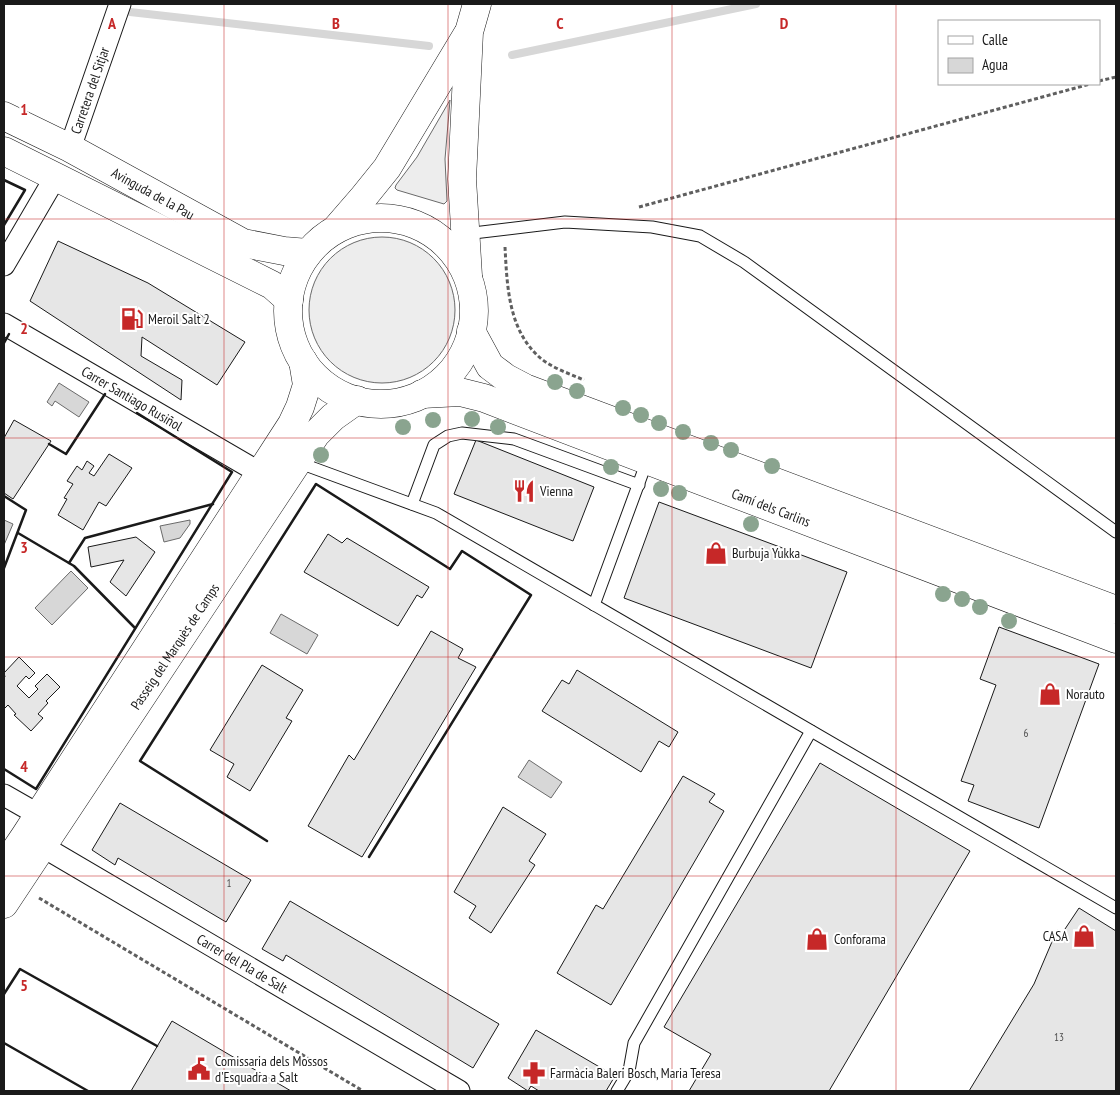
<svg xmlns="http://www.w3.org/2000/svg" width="1120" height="1095" font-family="'PT Sans Narrow',sans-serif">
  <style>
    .green { fill: #ededed; stroke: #6a6a6a }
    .water { fill: #d7d7d7; stroke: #6a6a6a }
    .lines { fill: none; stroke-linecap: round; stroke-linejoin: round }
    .stream { stroke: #d7d7d7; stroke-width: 8 }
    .building { fill: #e6e6e6; stroke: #1a1a1a }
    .lane-casing { stroke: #1a1a1a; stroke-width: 13 }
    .street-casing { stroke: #1a1a1a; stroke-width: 23 }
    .secondary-casing { stroke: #1a1a1a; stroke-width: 29 }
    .path { stroke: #5f5f5f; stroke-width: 3; stroke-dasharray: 4 2.5; stroke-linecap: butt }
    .lane { stroke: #fff; stroke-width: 11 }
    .street { stroke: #fff; stroke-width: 21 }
    .secondary { stroke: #fff; stroke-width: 28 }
    .wall { stroke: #1a1a1a; stroke-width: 2.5 }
    .tree { fill: #8aa48f }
    .grid { fill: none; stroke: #c62828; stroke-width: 1; stroke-opacity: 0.55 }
    .labels { text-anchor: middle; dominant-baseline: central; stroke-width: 4; stroke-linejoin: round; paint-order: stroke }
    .number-label { font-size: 11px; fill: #4d4d4d }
    .street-label { font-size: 14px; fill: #1a1a1a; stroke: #fff }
    .poi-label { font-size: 14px; fill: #1a1a1a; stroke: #fff; text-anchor: start }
    .grid-label { font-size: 16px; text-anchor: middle; font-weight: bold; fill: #c62828; stroke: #fff; stroke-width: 4; stroke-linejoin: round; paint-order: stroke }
  </style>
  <rect width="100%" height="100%" fill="#fff"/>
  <!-- green -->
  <g class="green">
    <polygon points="450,100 445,159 447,201 444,204 397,190 395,188 396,185 417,157"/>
    <circle cx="382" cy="310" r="73"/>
  </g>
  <!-- water -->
  <g class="water">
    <polygon points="59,383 89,402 79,417 55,401 52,406 47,402"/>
    <polygon points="4,520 13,524 4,545"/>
    <polygon points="190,520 190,524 180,538 164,542 160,526"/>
    <polygon points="71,571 88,588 52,625 35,608"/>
    <polygon points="281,614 318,635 307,654 270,633"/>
    <polygon points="529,760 562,782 551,798 518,777"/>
  </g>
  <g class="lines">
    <!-- stream -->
    <g class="stream">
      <polyline points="130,12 429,46"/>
      <polyline points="512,55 756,4"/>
    </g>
  </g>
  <!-- building -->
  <g class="building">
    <polygon points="58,241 148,283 245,342 217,385 142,337 141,356 182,380 181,400 30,301"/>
    <polygon points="14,420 51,441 13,499 4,493 4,438"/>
    <polygon points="476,440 594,487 573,541 454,494"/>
    <polygon points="109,454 132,468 106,506 99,502 83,530 58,515 67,499 64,498 73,484 67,481 77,466 82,470 87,461 94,466 89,473 94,476"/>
    <polygon points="659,502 847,572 811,668 624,598"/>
    <polygon points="328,534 342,543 347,538 429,587 422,598 417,595 398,626 304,572"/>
    <polygon points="136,537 155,552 126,596 110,582 124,560 91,567 88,547"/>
    <polygon points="999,627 1099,664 1039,828 968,801 974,785 961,781 996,685 980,679"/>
    <polygon points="431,631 463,649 458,658 476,667 362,857 308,826 349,755 354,760"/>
    <polygon points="19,657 35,673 29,679 26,676 17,686 29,698 38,689 35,686 47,674 60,687 46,701 48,703 38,714 43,718 31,731 14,715 16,714 8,705 4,709 4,678 5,677 4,673"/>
    <polygon points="262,665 303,690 286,718 292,721 250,791 227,777 234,764 210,750"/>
    <polygon points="577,670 678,732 669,747 659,741 641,772 542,711 562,680 569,684"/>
    <polygon points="820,763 970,851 829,1091 689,1091 711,1054 664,1027"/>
    <polygon points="683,776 715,794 709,802 724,811 611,1005 557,973 596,905 603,909"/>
    <polygon points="120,803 251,880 226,922 118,858 115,865 92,850"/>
    <polygon points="503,807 546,834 529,861 535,865 491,933 469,918 476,906 454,892"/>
    <polygon points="290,901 499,1024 473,1068 286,955 283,961 262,949"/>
    <polygon points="1079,908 1116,931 1116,1091 969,1091 1034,984 1057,930 1063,932"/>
    <polygon points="172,1021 291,1091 131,1091"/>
    <polygon points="536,1030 615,1076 606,1091 539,1091 531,1086 528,1091 508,1078"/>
  </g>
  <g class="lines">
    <defs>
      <g id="lane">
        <polyline points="465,234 565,222 652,227 700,236 744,262 1116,532"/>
        <polyline points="297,462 436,513 1116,908"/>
        <polyline points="412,504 434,445 448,436 462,433 514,439 639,485"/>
        <polyline points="594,605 647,461"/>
        <polyline points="617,1091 629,1071 634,1043 811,731"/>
      </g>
      <g id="street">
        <path id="s1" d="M70 148 120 4"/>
        <polyline points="4,265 56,176"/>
        <path id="s2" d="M4 324 260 473"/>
        <polyline points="4,795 39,815"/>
        <path id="s3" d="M30 839 459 1091"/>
      </g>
      <g id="secondary">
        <path id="s4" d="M4 116 70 148 243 243 284 251 308 253"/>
        <polyline points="4,151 272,285 289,300"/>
        <circle cx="381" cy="311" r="93"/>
        <polyline points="336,229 362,199 387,168 467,35"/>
        <polyline points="468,276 462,179 469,32 477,4"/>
        <polyline points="471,331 490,366 506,378 525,388 1116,610"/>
        <path id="s5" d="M422 394 460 392 484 398 1116 639"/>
        <polyline points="4,867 25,836 292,424 300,407 307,385 303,361"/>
        <path id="s6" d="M4 904 316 434 333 417 357 400"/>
      </g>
    </defs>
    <!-- lane casing -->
    <use href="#lane" class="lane-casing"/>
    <!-- street casing -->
    <use href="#street" class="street-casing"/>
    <!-- secondary casing -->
    <use href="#secondary" class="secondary-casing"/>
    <!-- path -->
    <g class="path">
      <polyline points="1099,81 1116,77"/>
      <polyline points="639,207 1090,84"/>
      <path d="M505 247C507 284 508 327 537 355 549 367 568 373 584 380"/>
      <polyline points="39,898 363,1091"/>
    </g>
    <!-- lane -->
    <use href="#lane" class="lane"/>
    <!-- street -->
    <use href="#street" class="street"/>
    <!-- secondary -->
    <use href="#secondary" class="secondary"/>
    <!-- wall -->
    <g class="wall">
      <polyline points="4,180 25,190 4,225"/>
      <polyline points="4,343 9,334"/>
      <polyline points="49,444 66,454 105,394"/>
      <polyline points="4,496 26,510 4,568"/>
      <polyline points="18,533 74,566 135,628"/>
      <polyline points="69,563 85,538 213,504"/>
      <polyline points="4,769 36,789 232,472 137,413"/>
      <polyline points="267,841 140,761 316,484 450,569 462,551 531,595 369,857"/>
      <polyline points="4,994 20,969 157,1046"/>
      <polyline points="4,1043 88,1091"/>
    </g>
  </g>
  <!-- trees -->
  <g class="tree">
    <circle cx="555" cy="382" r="8"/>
    <circle cx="577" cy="391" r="8"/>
    <circle cx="623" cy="408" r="8"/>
    <circle cx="641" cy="415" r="8"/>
    <circle cx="472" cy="419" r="8"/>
    <circle cx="433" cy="420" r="8"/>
    <circle cx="659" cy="423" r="8"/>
    <circle cx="403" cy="427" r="8"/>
    <circle cx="498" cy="427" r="8"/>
    <circle cx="683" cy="432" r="8"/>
    <circle cx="711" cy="443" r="8"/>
    <circle cx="731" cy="450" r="8"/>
    <circle cx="321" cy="455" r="8"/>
    <circle cx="772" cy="466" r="8"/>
    <circle cx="611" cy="467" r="8"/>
    <circle cx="661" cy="489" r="8"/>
    <circle cx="679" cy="493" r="8"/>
    <circle cx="751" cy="524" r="8"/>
    <circle cx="943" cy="594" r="8"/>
    <circle cx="962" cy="599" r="8"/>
    <circle cx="980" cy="607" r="8"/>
    <circle cx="1009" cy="621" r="8"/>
  </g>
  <!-- grid -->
  <path class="grid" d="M224 4V1091M448 4V1091M672 4V1091M896 4V1091M4 219H1116M4 438H1116M4 657H1116M4 876H1116"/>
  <!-- icons -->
  <defs>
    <symbol id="fuel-bare" viewBox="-9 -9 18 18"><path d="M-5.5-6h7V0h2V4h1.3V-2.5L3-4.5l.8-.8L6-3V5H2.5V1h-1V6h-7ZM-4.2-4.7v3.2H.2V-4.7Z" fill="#c62828" stroke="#fff" stroke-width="2.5" paint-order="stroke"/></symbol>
    <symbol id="restaurant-bare" viewBox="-9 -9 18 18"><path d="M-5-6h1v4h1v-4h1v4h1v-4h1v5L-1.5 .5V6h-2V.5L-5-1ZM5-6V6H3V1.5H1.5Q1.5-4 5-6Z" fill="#c62828" stroke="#fff" stroke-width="2.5" paint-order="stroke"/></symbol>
    <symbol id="shop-bare" viewBox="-9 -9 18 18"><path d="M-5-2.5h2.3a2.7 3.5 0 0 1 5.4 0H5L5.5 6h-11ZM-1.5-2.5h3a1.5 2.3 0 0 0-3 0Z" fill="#c62828" stroke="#fff" stroke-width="2.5" paint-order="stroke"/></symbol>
    <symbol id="civic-bare" viewBox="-9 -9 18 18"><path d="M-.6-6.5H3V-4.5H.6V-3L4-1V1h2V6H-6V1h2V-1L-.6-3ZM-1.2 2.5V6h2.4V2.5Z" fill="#c62828" stroke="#fff" stroke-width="2.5" paint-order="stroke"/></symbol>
    <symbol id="pharmacy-bare" viewBox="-9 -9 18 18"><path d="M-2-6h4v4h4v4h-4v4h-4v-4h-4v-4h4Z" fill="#c62828" stroke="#fff" stroke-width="2.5" paint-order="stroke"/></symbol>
  </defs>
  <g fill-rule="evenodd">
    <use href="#fuel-bare" x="116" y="303" width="32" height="32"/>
    <use href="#restaurant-bare" x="508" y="475" width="32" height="32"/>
    <use href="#shop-bare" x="700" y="537" width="32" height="32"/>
    <use href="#shop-bare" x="1034" y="678" width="32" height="32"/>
    <use href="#shop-bare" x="1068" y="920" width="32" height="32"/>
    <use href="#shop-bare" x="801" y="923" width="32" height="32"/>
    <use href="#civic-bare" x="183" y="1053" width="32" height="32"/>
    <use href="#pharmacy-bare" x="518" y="1057" width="32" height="32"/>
  </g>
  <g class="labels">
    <!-- number labels -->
    <g class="number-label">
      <text x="1026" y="733">6</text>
      <text x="229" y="883">1</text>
      <text x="1059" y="1037">13</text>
    </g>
    <!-- street labels -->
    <g class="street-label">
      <text stroke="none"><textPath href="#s1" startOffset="61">Carretera del Sitjar</textPath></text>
      <text stroke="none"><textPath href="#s4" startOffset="168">Avinguda de la Pau</textPath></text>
      <text stroke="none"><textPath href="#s2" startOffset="148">Carrer Santiago Rusiñol</textPath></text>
      <text stroke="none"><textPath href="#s5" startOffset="370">Camí dels Carlins</textPath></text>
      <text stroke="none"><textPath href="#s6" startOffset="309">Passeig del Marquès de Camps</textPath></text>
      <text stroke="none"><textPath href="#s3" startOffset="246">Carrer del Pla de Salt</textPath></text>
    </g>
    <!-- poi labels -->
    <g class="poi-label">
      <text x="148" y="319">Meroil Salt 2</text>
      <text x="540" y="491">Vienna</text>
      <text x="732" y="553">Burbuja Yukka</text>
      <text x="1066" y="694">Norauto</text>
      <text x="1068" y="936" text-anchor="end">CASA</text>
      <text x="834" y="939">Conforama</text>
      <text x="215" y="1061">Comissaria dels Mossos<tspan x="215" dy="16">d'Esquadra a Salt</tspan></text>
      <text x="550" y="1073">Farmàcia Baleri Bosch, Maria Teresa</text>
    </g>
  </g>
  <g class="grid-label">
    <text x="112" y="29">A</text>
    <text x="336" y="29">B</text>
    <text x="560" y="29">C</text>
    <text x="784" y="29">D</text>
    <text x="24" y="115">1</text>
    <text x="24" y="334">2</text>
    <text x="24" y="553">3</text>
    <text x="24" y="772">4</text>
    <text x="24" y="991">5</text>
  </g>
  <!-- border -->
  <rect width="1120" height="1095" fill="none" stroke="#1a1a1a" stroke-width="10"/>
  <!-- legend -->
  <rect x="938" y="20" width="162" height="65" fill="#ffffff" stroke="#a3a3a3"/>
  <rect x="948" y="36" width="25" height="8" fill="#ffffff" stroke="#a3a3a3"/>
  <text x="982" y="45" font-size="15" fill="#1a1a1a">Calle</text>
  <rect x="948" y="58" width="25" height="15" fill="#d7d7d7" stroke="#a3a3a3"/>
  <text x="982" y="70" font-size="15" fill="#1a1a1a">Agua</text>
</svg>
